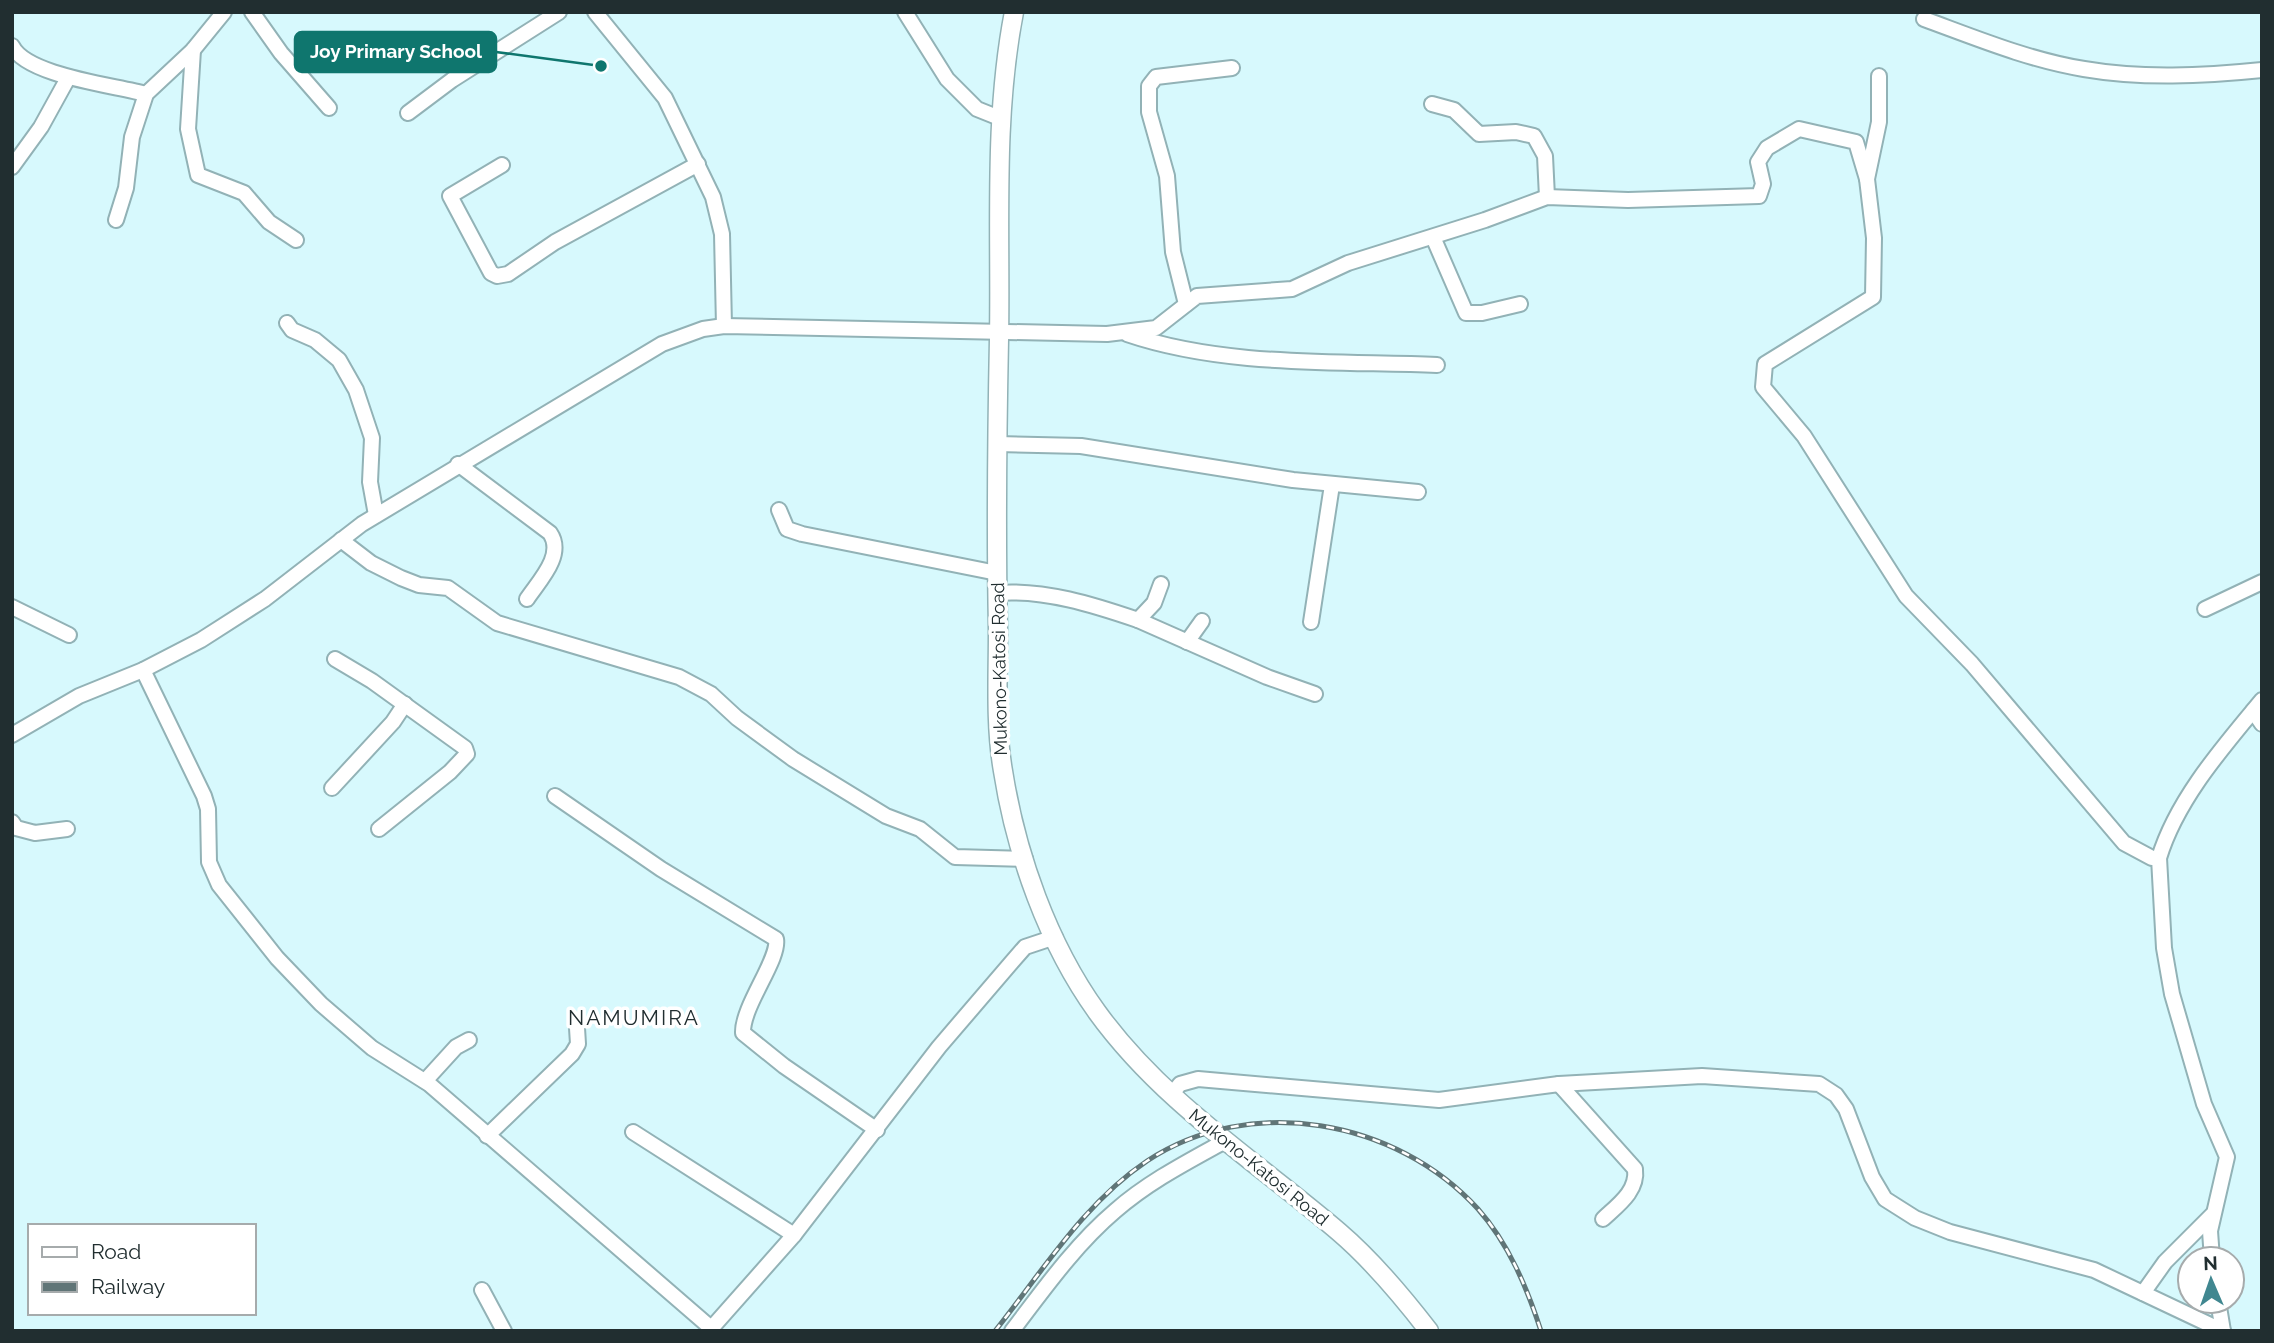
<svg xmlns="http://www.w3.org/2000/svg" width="2274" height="1343" font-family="Raleway,sans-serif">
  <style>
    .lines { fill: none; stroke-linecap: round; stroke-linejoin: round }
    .minor-casing { stroke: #92b2b6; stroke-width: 18 }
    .major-casing { stroke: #92b2b6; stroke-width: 21 }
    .minor { stroke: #fff; stroke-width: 14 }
    .major { stroke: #fff; stroke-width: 18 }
    .rail-casing { stroke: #607577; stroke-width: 5 }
    .rail { stroke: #fff; stroke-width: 2.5; stroke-dasharray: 8; stroke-linecap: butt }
    .labels { text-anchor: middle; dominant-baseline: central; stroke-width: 7; stroke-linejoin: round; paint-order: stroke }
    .street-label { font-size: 18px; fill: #212e30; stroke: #fff }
    .quarter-label { font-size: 21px; letter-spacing: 2px; fill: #212e30; stroke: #fff }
    .leader { fill: none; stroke: #0f766e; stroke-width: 2.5 }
    .callout-dot { fill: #0f766e; stroke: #fff; stroke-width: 2.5 }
    .callout { fill: #0f766e; stroke: #0f766e; stroke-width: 2.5 }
    .callout-label { font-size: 19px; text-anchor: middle; font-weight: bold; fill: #fff }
  </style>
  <rect width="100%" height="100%" fill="#d7f9fd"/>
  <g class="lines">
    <defs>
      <g id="minor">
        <polyline points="252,12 281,53 329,108"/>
        <polyline points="595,12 665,98 713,197 722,234 724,326"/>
        <polyline points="905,12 947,79 977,109 1002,119"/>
        <path d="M1924 19C1976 38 2029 60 2084 69 2142 79 2203 76 2262 70"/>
        <path d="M12 46C27 76 114 85 146 94"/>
        <polyline points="193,50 188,129 198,175 244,193 269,222 296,240"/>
        <polyline points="1879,76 1879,122 1867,179 1874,238 1873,297 1765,364 1763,387 1804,436 1906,596 1972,664 2124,843 2152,858 2159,858"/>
        <polyline points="1432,104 1454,110 1479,134 1516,132 1534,136 1545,156 1547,197"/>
        <polyline points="408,113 452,80 559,12"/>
        <polyline points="502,165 450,196 491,273 497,276 508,274 555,242 698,164"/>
        <polyline points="12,167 41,127 68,78"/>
        <polyline points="116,220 126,188 132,137 146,94 193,50 224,12"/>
        <polyline points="1433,237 1466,313 1482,313 1520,304"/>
        <polyline points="1186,304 1173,252 1167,176 1149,112 1149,86 1156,77 1232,68"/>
        <polyline points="287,323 292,330 315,340 339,360 356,390 372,438 370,482 376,515"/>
        <path d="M1127 334C1224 367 1336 361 1437 365"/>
        <polyline points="997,444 1081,446 1293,480 1418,492"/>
        <path d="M458 464 550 533C565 555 539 581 527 599"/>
        <polyline points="779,510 787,529 802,534 997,573"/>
        <polyline points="341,540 371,563 401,578 419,585 448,588 497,623 679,677 711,694 737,718 793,759 886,816 920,829 955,857 1025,859"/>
        <polyline points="1161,584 1154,603 1138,620 1267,677 1315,694"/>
        <path d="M997 593C1044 589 1094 605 1138 620"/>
        <polyline points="12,607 69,635"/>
        <polyline points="2205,609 2262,582"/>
        <polyline points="1311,622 1332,485"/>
        <polyline points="1187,642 1202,621"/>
        <polyline points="335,659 372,681 465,748 467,754 450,772 379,829"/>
        <polyline points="143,670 204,796 208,809 209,862 219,885 277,958 321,1004 372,1048 429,1084 711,1328"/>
        <polyline points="2253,711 2262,724"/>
        <polyline points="12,735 79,696 143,670 201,640 265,599 362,524 662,344 703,329 724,326 1107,334 1156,328 1197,296 1292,289 1348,263 1485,220 1547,197 1628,200 1759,196 1763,184 1758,162 1767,148 1799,129 1856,142 1867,179"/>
        <polyline points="332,788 393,722 405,704"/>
        <path d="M555 796 661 869 776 939C780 959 742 1006 743 1033L784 1066 877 1130"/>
        <polyline points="12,822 16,828 35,833 67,829"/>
        <polyline points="425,1081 456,1047 469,1040"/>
        <path d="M1559 1084 1635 1169C1638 1191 1618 1205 1603 1219"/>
        <polyline points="1172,1094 1180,1084 1198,1079 1439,1100 1559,1084 1702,1076 1819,1084 1836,1095 1846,1109 1872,1177 1885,1199 1915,1218 1950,1232 2094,1270 2223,1331"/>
        <polyline points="633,1132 794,1235"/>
        <polyline points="487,1136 572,1054 578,1044 577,1028"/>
        <path d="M2212 1259 2210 1231 2227 1157 2204 1104 2172 994 2164 948 2159 858C2177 799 2223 747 2262 700"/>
        <polyline points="482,1290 504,1331"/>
        <polyline points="2143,1293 2165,1262 2212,1215"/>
        <polyline points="2218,1301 2223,1331"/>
        <polyline points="709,1331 794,1235 939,1047 1011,963 1025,947 1055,937"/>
        <path d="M1012 1331C1044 1289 1075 1245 1115 1211 1148 1182 1187 1162 1225 1141"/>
      </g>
      <path id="major" d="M1014 12C993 120 1001 231 999 339 997 436 996 533 998 630 998 676 995 725 1003 771 1016 854 1048 944 1097 1012 1162 1102 1256 1161 1339 1232 1373 1261 1402 1296 1429 1331"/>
    </defs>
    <!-- minor casing -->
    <use href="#minor" class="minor-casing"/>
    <!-- major casing -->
    <use href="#major" class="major-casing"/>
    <!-- minor -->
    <use href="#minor" class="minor"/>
    <!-- major -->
    <use href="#major" class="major"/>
    <defs>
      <path id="rail" d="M995 1331C1042 1272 1084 1203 1147 1161 1250 1093 1396 1119 1478 1209 1509 1244 1527 1288 1541 1331"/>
    </defs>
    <!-- rail casing -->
    <use href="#rail" class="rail-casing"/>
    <!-- rail -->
    <use href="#rail" class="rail"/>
  </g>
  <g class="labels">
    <!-- street labels -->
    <g class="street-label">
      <text transform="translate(999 669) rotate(-91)">Mukono-Katosi Road</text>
      <text transform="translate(1259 1167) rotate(39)">Mukono-Katosi Road</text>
    </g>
    <!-- quarter labels -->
    <g class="quarter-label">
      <text x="634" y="1017">NAMUMIRA</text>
    </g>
  </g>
  <!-- callouts -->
  <path class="leader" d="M601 66L496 52"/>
  <circle class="callout-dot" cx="601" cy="66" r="7"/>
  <rect class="callout" x="295" y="32" width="201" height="40" rx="7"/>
  <g class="callout-label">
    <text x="396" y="58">Joy Primary School</text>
  </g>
  <!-- border -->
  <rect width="2274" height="1343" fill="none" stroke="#212e30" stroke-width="28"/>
  <!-- legend -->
  <rect x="28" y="1224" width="228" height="91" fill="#ffffff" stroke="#a6abac" stroke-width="2"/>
  <rect x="42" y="1247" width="35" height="10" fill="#ffffff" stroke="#a6abac" stroke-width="2"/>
  <text x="91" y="1259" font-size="21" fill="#212e30">Road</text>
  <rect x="42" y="1282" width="35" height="10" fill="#607577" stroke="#a6abac" stroke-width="2"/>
  <text x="91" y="1294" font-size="21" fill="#212e30">Railway</text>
  <!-- north arrow -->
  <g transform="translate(2211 1280) rotate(358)"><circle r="33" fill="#ffffff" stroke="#a6abac" stroke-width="2"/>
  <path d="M0-5L12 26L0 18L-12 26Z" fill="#408790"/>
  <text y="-10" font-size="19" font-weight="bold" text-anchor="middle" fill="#212e30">N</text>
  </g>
</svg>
